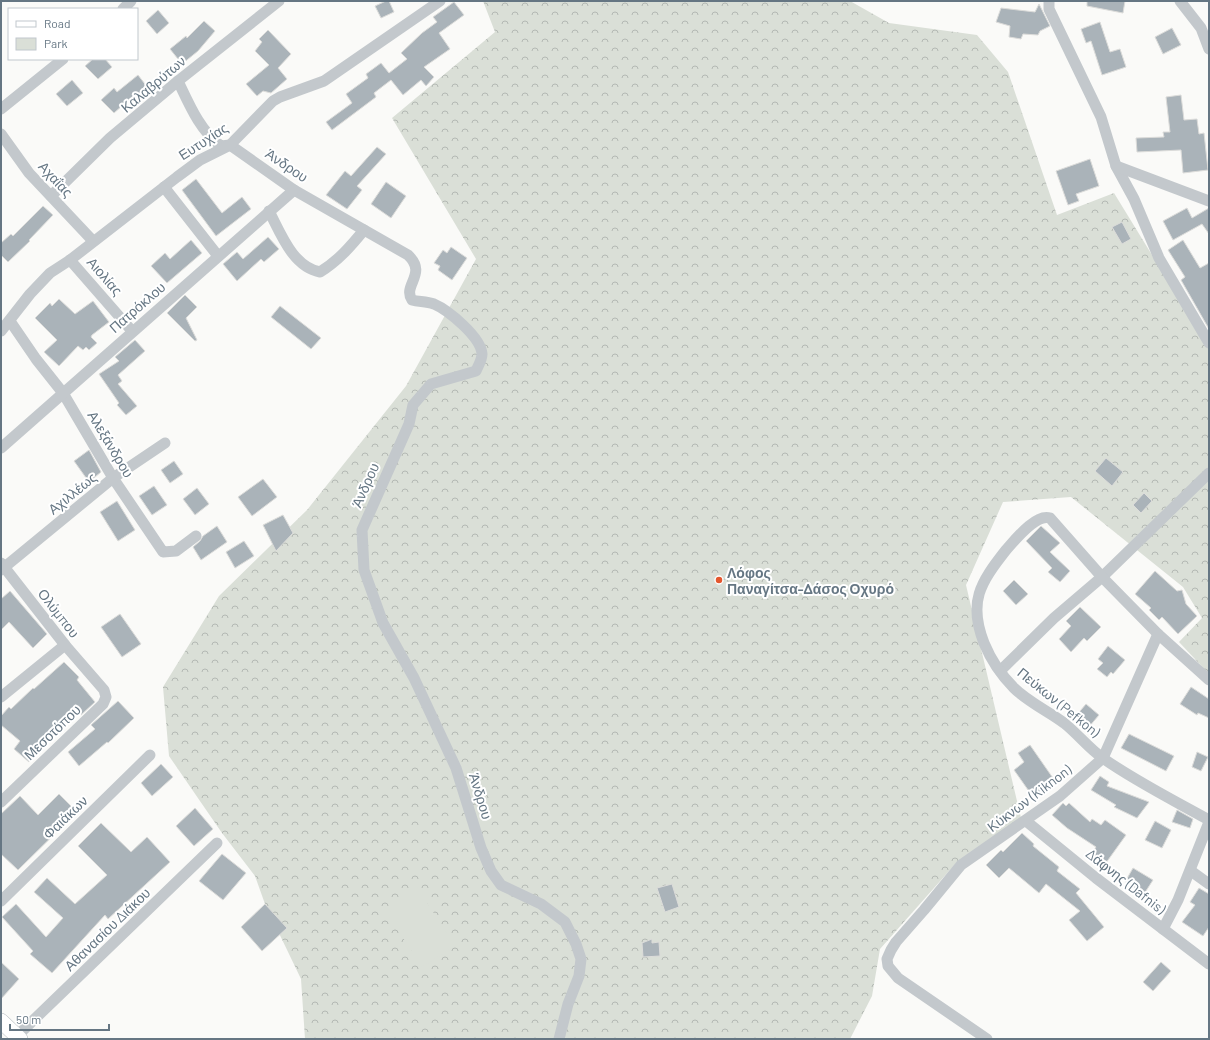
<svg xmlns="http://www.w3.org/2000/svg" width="1210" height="1040" font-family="Barlow,sans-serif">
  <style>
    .forest { fill: url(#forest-crowns) }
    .park { fill: #dadfd7 }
    .building { fill: #aab3b9; stroke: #dcdcda }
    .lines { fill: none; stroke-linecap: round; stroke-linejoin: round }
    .secondary-casing { stroke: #b3babf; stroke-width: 16 }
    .street { stroke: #c3c8cc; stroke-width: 11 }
    .secondary { stroke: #fff; stroke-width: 15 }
    .poi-dot { fill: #e4572e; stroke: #fff; stroke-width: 1.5 }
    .labels { text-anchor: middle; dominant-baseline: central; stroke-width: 4; stroke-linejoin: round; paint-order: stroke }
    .street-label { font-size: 14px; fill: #657683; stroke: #fff }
    .poi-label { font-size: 14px; font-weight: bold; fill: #657683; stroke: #fff; text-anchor: start }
  </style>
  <defs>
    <pattern id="forest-crowns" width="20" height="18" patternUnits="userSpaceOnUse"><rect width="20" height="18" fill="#dadfd7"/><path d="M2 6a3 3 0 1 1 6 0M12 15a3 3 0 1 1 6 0" fill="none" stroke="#b4b9b4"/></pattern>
  </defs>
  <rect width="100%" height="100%" fill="#fafaf8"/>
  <!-- forest -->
  <polygon class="forest" points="483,1 850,1 889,23 977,35 1008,72 1057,215 1114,193 1209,348 1209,674 1179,642 1202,618 1183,587 1071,497 1003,502 966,585 1021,818 957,862 880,949 872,996 850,1039 305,1039 301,979 265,904 255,876 222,833 169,756 163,687 219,596 307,510 406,386 476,259 392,118 495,32"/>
  <!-- park -->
  <polygon class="park" points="417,887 455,946 422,967 384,909"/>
  <!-- building -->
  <g class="building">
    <polygon points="386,1 389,1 394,12 381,18 375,6"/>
    <polygon points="1087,1 1125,1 1123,13 1087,6"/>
    <polygon points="454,2 464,15 439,33 450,49 424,67 434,77 426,86 421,80 403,95 391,80 374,93 376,97 332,130 326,122 352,103 346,94 368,78 366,74 381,63 389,73 407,59 401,53 422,33 437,22 433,17"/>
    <polygon points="1039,4 1050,26 1040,31 1038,35 1023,34 1021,39 1009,37 1010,26 996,22 1001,8 1035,12"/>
    <polygon points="158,10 169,23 157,34 146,21"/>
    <polygon points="204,21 215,31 198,51 182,64 170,49 186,36 187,38"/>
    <polygon points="1100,22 1110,52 1120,49 1126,67 1102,75 1091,41 1086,43 1081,29"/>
    <polygon points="1172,28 1181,45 1163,54 1155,37"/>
    <polygon points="268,30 291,54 278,68 287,79 271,93 263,91 257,96 246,84 269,65 255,51 262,42 259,39"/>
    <polygon points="93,59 105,59 112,67 98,79 85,66"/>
    <polygon points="138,75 148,88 134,99 132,97 114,113 101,100 114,88 117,92"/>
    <polygon points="72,80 83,93 67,106 56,94"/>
    <polygon points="1181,95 1184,120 1197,119 1199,134 1204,133 1208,170 1183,173 1181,150 1137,152 1136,138 1164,137 1163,132 1170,132 1166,97"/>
    <polygon points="377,147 386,154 357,186 362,190 347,209 326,195 345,171 351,176"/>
    <polygon points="1090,159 1099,186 1076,194 1079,201 1068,205 1056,171"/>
    <polygon points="196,179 222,213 242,197 251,209 216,236 182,190"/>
    <polygon points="386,182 406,196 391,218 371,204"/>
    <polygon points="43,206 53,215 29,240 30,241 8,262 1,255 1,243 11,234 13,236"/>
    <polygon points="1187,208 1192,218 1209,208 1209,234 1202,224 1173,240 1163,221"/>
    <polygon points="1122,222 1131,239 1122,244 1112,227"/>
    <polygon points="268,237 279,249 264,262 261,259 237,281 223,264 237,252 243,259"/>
    <polygon points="191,240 202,253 167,283 151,266 165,253 170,259"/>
    <polygon points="1183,240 1200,268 1209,263 1209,329 1181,280 1185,277 1168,250"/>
    <polygon points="451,247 467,258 452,280 438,270 440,266 434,263 443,250 447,253"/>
    <polygon points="185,295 197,307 186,318 197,340 195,341 167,313"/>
    <polygon points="59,299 75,314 93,301 109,322 92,335 91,337 97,343 89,350 86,347 83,350 78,346 59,366 44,352 57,340 35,318 50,303 52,306"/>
    <polygon points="280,306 321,338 311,349 271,317"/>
    <polygon points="135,340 145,351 118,375 122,381 118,384 137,406 126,415 117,405 119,403 99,374 119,361 115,357"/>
    <polygon points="89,450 101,472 89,482 74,461"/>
    <polygon points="1106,458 1123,472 1112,486 1095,471"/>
    <polygon points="174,461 183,474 170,483 161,470"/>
    <polygon points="263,479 277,497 252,516 238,497"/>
    <polygon points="154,486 167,505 152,515 139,496"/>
    <polygon points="197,488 209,504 195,515 183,499"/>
    <polygon points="1144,493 1152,501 1141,513 1133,505"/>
    <polygon points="117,501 135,530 118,541 100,512"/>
    <polygon points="283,515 293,533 276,551 263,525"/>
    <polygon points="217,526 227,542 201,560 193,547 200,541 203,536"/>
    <polygon points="1041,526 1060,543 1050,552 1070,571 1060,582 1048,572 1052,568 1026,541"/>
    <polygon points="244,541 254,556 235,568 226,552"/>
    <polygon points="1155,571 1177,591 1182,590 1186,604 1197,616 1178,634 1162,617 1159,620 1149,610 1151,608 1135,594"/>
    <polygon points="1014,580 1028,594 1016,605 1003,591"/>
    <polygon points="10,591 47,634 33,648 9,622 1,630 1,599"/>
    <polygon points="1080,607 1101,627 1087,641 1084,638 1071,652 1059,639 1071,626 1066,621"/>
    <polygon points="120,614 141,644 122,657 101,627"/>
    <polygon points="1108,646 1125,660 1113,674 1111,672 1107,677 1097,669 1103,663 1098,659"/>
    <polygon points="64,662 79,677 77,680 95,702 81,715 79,713 75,716 72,712 43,742 45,744 29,762 14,749 20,741 1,725 1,716 9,707 11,709 33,688 34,689"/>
    <polygon points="1191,687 1209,699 1209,718 1198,713 1197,715 1180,704"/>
    <polygon points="118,701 134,718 108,743 107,742 79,766 68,752 95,729 91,725"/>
    <polygon points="1086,704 1099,715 1088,728 1075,717"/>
    <polygon points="1129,734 1174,756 1166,771 1121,748"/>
    <polygon points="1030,745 1055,781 1033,797 1014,770 1024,762 1018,753"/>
    <polygon points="1197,752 1208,757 1201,771 1192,767"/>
    <polygon points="161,764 173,777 152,796 141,783"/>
    <polygon points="1100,776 1109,782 1107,786 1149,802 1137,818 1114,807 1116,805 1091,790"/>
    <polygon points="59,794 77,812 18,870 1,854 1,814 20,796 38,815"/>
    <polygon points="1063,803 1066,806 1069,803 1090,822 1092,819 1101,825 1105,820 1126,835 1103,867 1089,858 1096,847 1067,828 1052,815"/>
    <polygon points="195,808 213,829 194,846 176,826"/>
    <polygon points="1177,810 1193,819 1190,828 1172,822"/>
    <polygon points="1155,821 1171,830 1162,848 1145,840"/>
    <polygon points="101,823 131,852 147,837 170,862 108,919 105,915 52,973 30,954 33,951 2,917 16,904 46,937 63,918 34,892 47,878 75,904 107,875 78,846"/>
    <polygon points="1022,833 1034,844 1033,846 1059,867 1057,871 1080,889 1076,893 1104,927 1087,941 1069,920 1080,911 1046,884 1039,893 1009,868 999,878 986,865 1001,850 1003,852"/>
    <polygon points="222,854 246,873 223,900 199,881"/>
    <polygon points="1133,868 1153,880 1144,894 1125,882"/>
    <polygon points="672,884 679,907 665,912 657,888"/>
    <polygon points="1199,888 1209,894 1209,927 1203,936 1182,922 1195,905 1190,902"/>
    <polygon points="265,904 287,928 262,951 241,927"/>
    <polygon points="652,939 652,943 659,942 660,956 643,957 642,943"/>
    <polygon points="1,962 19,979 1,999"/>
    <polygon points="1161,962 1171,971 1153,991 1143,982"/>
  </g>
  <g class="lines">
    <defs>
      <polyline id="secondary" points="1,1021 20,1039"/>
    </defs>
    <!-- secondary casing -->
    <use href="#secondary" class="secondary-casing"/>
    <!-- street -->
    <g class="street">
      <polyline points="1049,1 1049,9 1101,117 1116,166 1134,199 1159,258 1209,343"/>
      <polyline points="1180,1 1201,28 1209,49"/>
      <polyline points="123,9 131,1"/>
      <path d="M178 81C189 104 200 131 221 146L230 145 294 190 408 255C428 274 402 285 412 300 419 302 426 301 434 304 448 310 481 337 482 354 482 360 478 366 476 371L431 384 413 405 409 424 362 530 364 570 383 623 414 678 456 768 481 848 491 871 501 885 541 904 565 922 576 944 581 959 579 976 568 1004 559 1039"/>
      <polyline points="1,109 63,59"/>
      <polyline points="1,134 29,173 93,241"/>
      <polyline points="1116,166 1209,201"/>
      <polyline points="164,187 218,256"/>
      <polyline points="51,196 110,138 178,81 279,1"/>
      <path d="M269 211C281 234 293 267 320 272 338 261 351 246 364 230"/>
      <polyline points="70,260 132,331"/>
      <polyline points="10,321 36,359 63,393 113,478 163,552 176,551 196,536"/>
      <polyline points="1,331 30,294 50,273 70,260 177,177 200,160 230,145 273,101 280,97 324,81 440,1"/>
      <polyline points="1,448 294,190"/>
      <polyline points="1,563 65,645 104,690 106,697 103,704 1,802"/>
      <polyline points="1,570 113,478 165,443"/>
      <polyline points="1000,671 1054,618 1102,577 1209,473"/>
      <path d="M1209 680 1158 634 1102 577 1050 518C1036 513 1015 540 1006 550 980 583 968 602 984 643 991 660 1001 675 1014 688 1028 702 1048 711 1064 723 1078 734 1089 749 1104 759 1137 782 1173 800 1209 820"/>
      <polyline points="1,697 65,645"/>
      <polyline points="1026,821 1096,878 1209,964"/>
      <polyline points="1191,871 1209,884"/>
      <polyline points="1,901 150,755"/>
      <polyline points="1163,929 1178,900 1209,822"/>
      <polyline points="17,1036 217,843"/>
      <polyline points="987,1039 898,978 888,966 887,959 891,950 896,942 924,910 961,865 1060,796 1103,758 1158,634"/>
    </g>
    <!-- secondary -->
    <use href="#secondary" class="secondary"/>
  </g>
  <!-- markers -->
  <circle class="poi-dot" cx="719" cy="580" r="4"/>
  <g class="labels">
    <!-- street labels -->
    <g class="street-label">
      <text transform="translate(153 84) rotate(-40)">Καλαβρύτων</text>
      <text transform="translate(203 141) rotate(-33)">Ευτυχίας</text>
      <text transform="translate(287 165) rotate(34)">Άνδρου</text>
      <text transform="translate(56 179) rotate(47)">Αχαΐας</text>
      <text transform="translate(105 276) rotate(49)">Αιολίας</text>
      <text transform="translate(137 307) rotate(-41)">Πατρόκλου</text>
      <text transform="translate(111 444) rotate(59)">Αλεξάνδρου</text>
      <text transform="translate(365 485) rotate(-66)">Άνδρου</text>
      <text transform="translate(72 493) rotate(-39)">Αχιλλέως</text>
      <text transform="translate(59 613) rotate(52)">Ολύμπου</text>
      <text transform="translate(1059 702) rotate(39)">Πεύκων (Pefkon)</text>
      <text transform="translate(52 732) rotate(-44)">Μεσοτόπου</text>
      <text transform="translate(481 796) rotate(73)">Άνδρου</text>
      <text transform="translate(1029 798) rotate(-37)">Κύκνων (Kiknon)</text>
      <text transform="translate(65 817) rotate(-44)">Φαιάκων</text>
      <text transform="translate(1126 881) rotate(38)">Δάφνης (Dafnis)</text>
      <text transform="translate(107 929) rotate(-44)">Αθανασίου Διάκου</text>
    </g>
    <!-- poi labels -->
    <g class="poi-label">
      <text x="727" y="572">Λόφος<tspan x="727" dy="16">Παναγίτσα-Δάσος Οχυρό</tspan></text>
    </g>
  </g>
  <!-- border -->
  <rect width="1210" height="1040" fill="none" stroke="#657683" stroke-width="4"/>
  <!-- legend -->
  <rect x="8" y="8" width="130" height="52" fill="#ffffff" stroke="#c1c8cd"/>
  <rect x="16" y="21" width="20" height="6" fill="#ffffff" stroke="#c1c8cd"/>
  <text x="44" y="28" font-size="12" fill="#657683">Road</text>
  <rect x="16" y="38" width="20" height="12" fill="#dadfd7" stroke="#c1c8cd"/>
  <text x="44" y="48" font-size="12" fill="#657683">Park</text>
  <!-- scale -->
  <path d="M10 1024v6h99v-6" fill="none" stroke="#657683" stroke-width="2"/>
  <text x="16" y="1024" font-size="12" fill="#657683" stroke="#ffffff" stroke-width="3" paint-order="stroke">50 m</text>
</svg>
